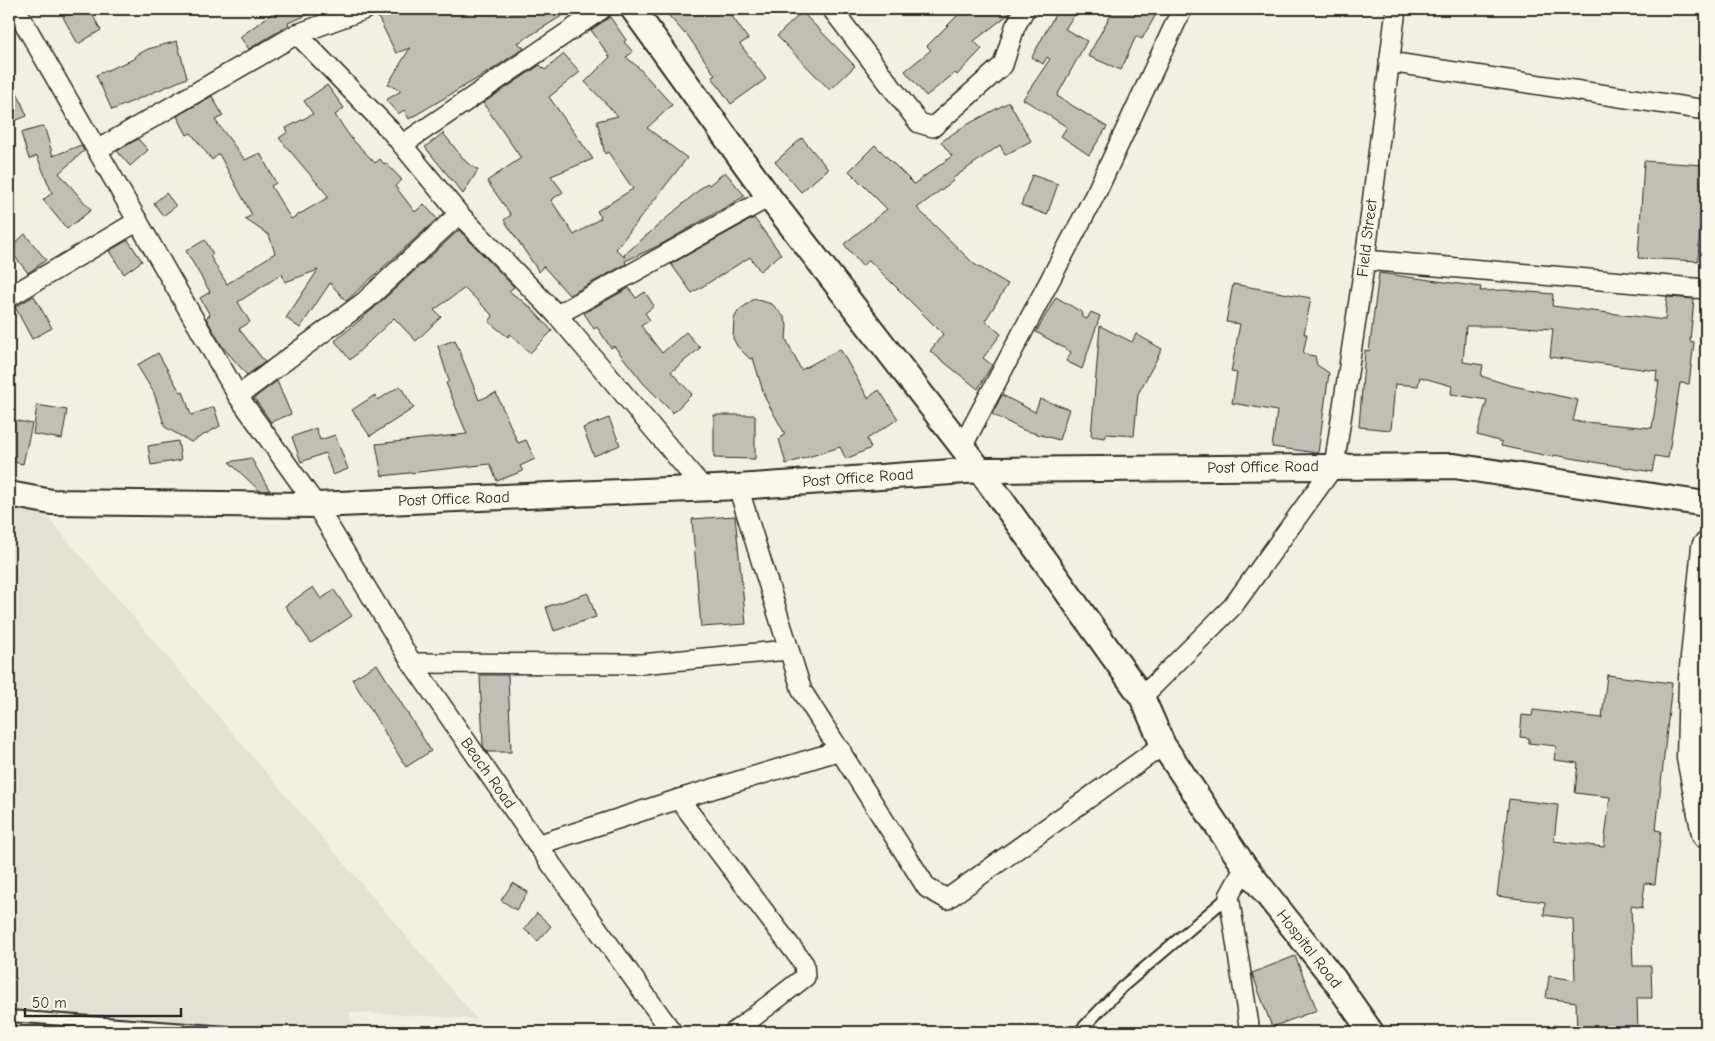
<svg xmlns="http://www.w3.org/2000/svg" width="1715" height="1041" font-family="'Comic Neue',sans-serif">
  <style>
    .built { fill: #e4e0d6 }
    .building { fill: #c0beb6; stroke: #2b2b2b; fill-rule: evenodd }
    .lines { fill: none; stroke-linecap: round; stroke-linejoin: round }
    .service-casing { stroke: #2b2b2b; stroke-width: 14 }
    .minor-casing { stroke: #2b2b2b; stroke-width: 22 }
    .tertiary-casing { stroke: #2b2b2b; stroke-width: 28 }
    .trunk-casing { stroke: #2b2b2b; stroke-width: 31 }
    .service { stroke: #fbf7ec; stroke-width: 10 }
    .minor { stroke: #fbf7ec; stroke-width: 19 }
    .tertiary { stroke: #fbf7ec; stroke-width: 24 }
    .trunk { stroke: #fbf7ec; stroke-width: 28 }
    .labels { text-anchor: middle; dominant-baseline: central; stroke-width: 4.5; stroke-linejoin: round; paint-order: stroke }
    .street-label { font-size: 16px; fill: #2b2b2b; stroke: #fbf7ec }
  </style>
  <rect width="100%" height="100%" fill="#f3efe4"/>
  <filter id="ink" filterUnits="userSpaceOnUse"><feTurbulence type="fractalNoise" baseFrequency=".02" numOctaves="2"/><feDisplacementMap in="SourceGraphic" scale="10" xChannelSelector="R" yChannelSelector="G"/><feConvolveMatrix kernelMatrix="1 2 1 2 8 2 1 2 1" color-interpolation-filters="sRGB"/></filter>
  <g filter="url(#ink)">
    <!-- built -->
    <polygon class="built" points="9,490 28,494 477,1019 349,1012 357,1032 9,1032"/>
    <!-- building -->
    <g class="building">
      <polygon points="78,9 89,9 101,30 78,44 63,17"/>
      <polygon points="278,9 322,9 288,23 289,25 249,49 240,37"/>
      <polygon points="377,9 573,9 518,43 524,48 490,71 409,119 404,110 398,114 386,100 401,91 388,84 410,48 396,53 376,13"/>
      <polygon points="663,9 727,9 748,39 740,44 766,79 731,104 712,77 715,75 686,33 685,34"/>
      <polygon points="964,9 1012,9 1009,14 974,41 982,49 957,75 955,73 926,96 905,71 931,50 927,46"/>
      <polygon points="1058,9 1078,9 1065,29 1087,41 1057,96 1107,127 1089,155 1061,136 1067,127 1023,99 1050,59 1047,57 1043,64 1032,57"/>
      <polygon points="1114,9 1159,9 1142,39 1136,36 1121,70 1088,56"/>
      <polygon points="802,12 855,66 830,90 777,36"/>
      <polygon points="610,17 626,40 624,42 633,52 626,57 638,67 672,105 647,128 687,158 616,249 625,258 624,255 707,183 709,185 725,172 745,196 658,246 625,261 626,264 569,295 543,266 539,272 504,220 511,215 487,181 521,158 483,103 540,65 545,70 564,54 580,72 549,97 593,159 551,176 563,192 551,200 574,235 601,218 597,211 633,189 608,152 605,154 597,121 618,116 585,82 610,57 591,30"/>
      <polygon points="177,41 187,78 112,110 96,75 136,58 135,56 148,49"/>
      <polygon points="9,73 27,116 9,123"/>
      <polygon points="327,85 344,108 335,115 351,138 375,163 380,159 384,164 386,163 402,180 395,186 415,212 424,204 437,219 346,301 330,283 300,328 286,318 318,270 285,282 282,274 238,302 250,322 239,329 265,362 247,375 222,346 206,318 210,315 200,298 210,292 186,251 205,240 213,254 210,256 227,284 275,253 269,235 245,219 252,215 219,154 212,160 191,133 187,135 177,116 212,96 223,116 215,120 245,160 260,153 276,183 271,186 291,219 329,197 279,138 288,132 286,128 313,114 304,101"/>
      <polygon points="1009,102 1031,141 1005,155 1000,145 952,179 953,181 917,208 974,264 1008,284 985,321 1001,334 983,358 992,365 978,389 930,351 943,334 869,260 862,266 844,244 887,209 849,171 875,145 914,184 952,156 941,142 961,128"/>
      <polygon points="44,126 53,156 81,145 84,151 59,173 91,210 67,229 43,200 52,193 37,156 29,159 21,133"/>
      <polygon points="443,133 466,162 478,170 463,194 425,147"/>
      <polygon points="802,138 828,169 801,192 775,162"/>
      <polygon points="138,139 148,150 130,166 117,151"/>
      <polygon points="1644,161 1703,165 1698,261 1638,258"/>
      <polygon points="1032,175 1058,184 1047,215 1021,205"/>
      <polygon points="166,193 176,206 163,216 154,203"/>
      <polygon points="754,218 781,254 760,271 750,257 692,293 671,264"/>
      <polygon points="459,230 514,287 509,291 531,308 552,331 530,353 510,334 508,337 489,322 493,316 465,288 434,310 441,317 416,341 394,318 350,360 335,341 373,309"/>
      <polygon points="25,234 46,260 28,273 9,249"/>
      <polygon points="128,240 142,261 124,274 109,251"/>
      <path d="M1379 273 1481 287 1480 291 1505 290 1553 294 1552 306 1665 320 1667 297 1694 299 1690 341 1694 342 1689 384 1680 383 1668 458 1655 456 1652 472 1554 455 1553 457 1501 446 1502 442 1477 435 1487 400 1451 394 1452 386 1420 377 1418 386 1395 384 1391 430 1359 427 1365 350 1369 351ZM1466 326H1507L1553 329 1550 357 1657 371 1656 381H1659L1652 428 1573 421 1578 400 1509 385 1481 376 1483 365 1463 362Z"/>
      <polygon points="1233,284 1311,298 1304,334 1307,334 1303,354 1315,356 1317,365 1329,373 1318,453 1272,447 1277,411 1232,403 1237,373 1231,372 1240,324 1226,322"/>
      <polygon points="629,288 636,298 645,292 654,306 645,313 650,320 641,326 662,353 686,332 700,348 671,372 692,394 673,413 644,384 614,346 611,348 597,327 594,329 584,313"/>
      <polygon points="34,296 52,328 32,339 15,307"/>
      <polygon points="1056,297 1083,313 1081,316 1087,319 1091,312 1100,316 1082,369 1066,361 1071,352 1036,332"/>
      <polygon points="754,299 772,304 784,317 787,325 786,339 801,370 840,349 868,398 879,390 898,419 867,439 871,448 846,459 840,447 786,464 779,439 785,434 765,398 753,358 750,359 737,346 733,338 734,319 738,311"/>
      <polygon points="1100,326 1132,342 1136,334 1162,349 1138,394 1134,436 1107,434 1105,438 1091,436"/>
      <polygon points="455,340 479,400 496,393 518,443 526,440 535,459 520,466 523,471 497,481 490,464 382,476 376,444 467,434 446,383 449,381 438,346"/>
      <polygon points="158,353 180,392 183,391 191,415 214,407 220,426 191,442 165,427 154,393 137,365"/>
      <polygon points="277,381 291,414 271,422 254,398"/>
      <polygon points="400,386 414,408 370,436 352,410 375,395 378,400"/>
      <polygon points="1002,395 1035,412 1040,399 1069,409 1059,440 1023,430 992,414"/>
      <polygon points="37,405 67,410 62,439 33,434"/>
      <polygon points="714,415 755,415 755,459 714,458"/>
      <polygon points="609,418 620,445 594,456 583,428"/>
      <polygon points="9,419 32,424 23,464 9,461"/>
      <polygon points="316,428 320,440 335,435 348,469 333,475 325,453 301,462 292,437"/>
      <polygon points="178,441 181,460 151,465 148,446"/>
      <polygon points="251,458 270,491 260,491 229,462"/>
      <polygon points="735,516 746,624 701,627 692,519"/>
      <polygon points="313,587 321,599 334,590 352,616 311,643 285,606"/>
      <polygon points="588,593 596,617 554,631 546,607"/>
      <polygon points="377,664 431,751 406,767 352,679"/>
      <polygon points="480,675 508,675 511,752 487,752 483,745"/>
      <polygon points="1607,675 1672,683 1656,830 1661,831 1655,884 1645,883 1642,908 1631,906 1633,966 1651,966 1652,998 1637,998 1638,1032 1577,1032 1576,1002 1546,998 1549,976 1575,980 1573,919 1544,915 1545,902 1497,896 1509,799 1558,805 1554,841 1604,847 1610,797 1575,793 1578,763 1554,760 1556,746 1529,743 1529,738 1520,737 1522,715 1532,716 1533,710 1602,718"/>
      <polygon points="513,883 528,892 516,910 501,900"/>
      <polygon points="537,913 551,926 538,941 524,929"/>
      <polygon points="1295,956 1317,1010 1272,1027 1252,973"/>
    </g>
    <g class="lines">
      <defs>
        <g id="service">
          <polyline points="9,1016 228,1032"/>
          <polyline points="1079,1032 1122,987 1229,896"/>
        </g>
        <g id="minor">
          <polyline points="16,9 238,396 316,505 412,663 551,864 672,1032"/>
          <polyline points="366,9 297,34 390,130 459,214 557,315"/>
          <polyline points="832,9 919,123 933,127 1003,65 1015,27 1025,9"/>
          <polyline points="1389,62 1706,110"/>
          <polyline points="403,144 602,9"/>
          <polyline points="97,150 297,34"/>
          <polyline points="1365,260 1706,289"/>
          <polyline points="9,297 138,221"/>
          <polyline points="238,396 365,301 459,214"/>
          <polyline points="963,445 1097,191 1182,9"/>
          <polyline points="738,487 802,691 927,888 947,899 1163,745"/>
          <polyline points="704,489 557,315 769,197"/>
          <polyline points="412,663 641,664 788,650"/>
          <polyline points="1142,697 1233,606 1334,466 1365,260 1396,9"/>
          <polyline points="679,799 841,750"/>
          <polyline points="537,845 679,799 804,964 805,977 734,1032"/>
          <polyline points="1245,867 1229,896 1250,1032"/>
        </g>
        <g id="tertiary">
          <polyline points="633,9 769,197 980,470 1142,697 1163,745 1245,867 1334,979 1371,1032"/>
          <polyline points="9,494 52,502 316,505 738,487 980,470 1454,466 1706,504"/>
        </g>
        <polyline id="trunk" points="1706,547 1693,678 1691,758 1706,834"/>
      </defs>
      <!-- service casing -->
      <use href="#service" class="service-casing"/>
      <!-- minor casing -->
      <use href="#minor" class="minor-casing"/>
      <!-- tertiary casing -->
      <use href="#tertiary" class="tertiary-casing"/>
      <!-- trunk casing -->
      <use href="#trunk" class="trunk-casing"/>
      <!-- service -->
      <use href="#service" class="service"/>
      <!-- minor -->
      <use href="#minor" class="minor"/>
      <!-- tertiary -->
      <use href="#tertiary" class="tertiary"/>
      <!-- trunk -->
      <use href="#trunk" class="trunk"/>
    </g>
  </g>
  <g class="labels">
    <!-- street labels -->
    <g class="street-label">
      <text transform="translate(1367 238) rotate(-83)">Field Street</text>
      <text transform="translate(1263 467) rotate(-1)">Post Office Road</text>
      <text transform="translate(858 478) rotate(-4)">Post Office Road</text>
      <text transform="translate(454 499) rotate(-2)">Post Office Road</text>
      <text transform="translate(488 773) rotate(55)">Beach Road</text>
      <text transform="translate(1309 949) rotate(52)">Hospital Road</text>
    </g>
  </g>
  <!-- margin -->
  <rect width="1715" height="1041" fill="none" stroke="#fbf7ec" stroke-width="30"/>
  <rect x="15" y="15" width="1685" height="1011" fill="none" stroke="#2b2b2b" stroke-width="2" filter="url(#ink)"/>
  <!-- scale -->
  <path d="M25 1008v8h156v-8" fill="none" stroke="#2b2b2b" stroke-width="2.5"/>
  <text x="32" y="1008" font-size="15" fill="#2b2b2b" stroke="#fbf7ec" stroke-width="4" paint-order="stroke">50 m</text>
</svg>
